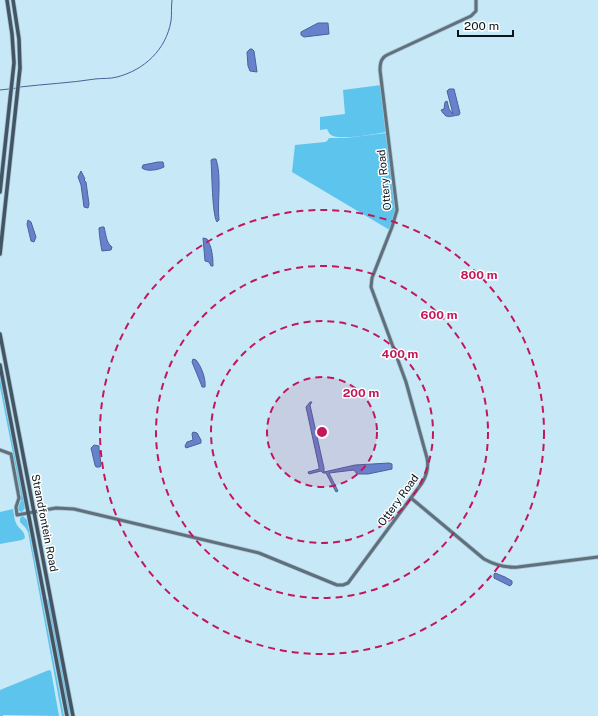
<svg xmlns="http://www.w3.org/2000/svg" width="598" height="716" font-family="'Public Sans',sans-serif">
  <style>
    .green { fill: #5dc4ed }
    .water { fill: #6682cd; stroke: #4a6298 }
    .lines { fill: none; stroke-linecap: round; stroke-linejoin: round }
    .stream { stroke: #4a6298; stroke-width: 1 }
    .secondary-casing { stroke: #a5c2cf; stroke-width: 4.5 }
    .primary-casing { stroke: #a5c2cf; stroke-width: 5 }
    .secondary { stroke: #606f7c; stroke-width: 3 }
    .primary { stroke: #435464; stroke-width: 3.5 }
    .ring { fill: none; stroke: #c2185b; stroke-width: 2; stroke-dasharray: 7 5 }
    .labels { text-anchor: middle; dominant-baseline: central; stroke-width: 3; stroke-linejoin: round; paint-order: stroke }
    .street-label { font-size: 11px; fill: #0a161b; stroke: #fff }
    .centre { fill: #c2185b; stroke: #fff; stroke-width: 2 }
    .ring-label { font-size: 12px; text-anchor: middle; font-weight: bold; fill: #c2185b; stroke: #fff; stroke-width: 3; stroke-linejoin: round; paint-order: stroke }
  </style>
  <rect width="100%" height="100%" fill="#c7e8f7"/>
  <!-- green -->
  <g class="green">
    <path d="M381 85 386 132C375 134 342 140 333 136 330 135 329 133 327 129L320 130V117L345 114 343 90Z"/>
    <polygon points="386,133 395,205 395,212 390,228 388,229 292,172 295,145 325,142 327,141 329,138 346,138"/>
    <polygon points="0,378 25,508 22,512 19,511 18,508 21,501 21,495 0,387"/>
    <path d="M13 509C14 514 14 519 16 523 19 530 24 529 25 538L22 540 0 544V512Z"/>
    <polygon points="23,516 27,520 64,716 62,716 28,532 25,527 20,522 20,518"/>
    <polygon points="49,598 69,706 70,716 68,716 47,600"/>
    <polygon points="49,670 51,671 59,716 3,715 3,716 0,716 0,690"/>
  </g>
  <!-- water -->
  <g class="water">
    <polygon points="318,23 328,23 329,34 304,37 301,35 301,32"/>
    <polygon points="250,49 252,49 254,51 257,72 250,71 248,66 247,52"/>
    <path d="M449 89H454L460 113 459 115C449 116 447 120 441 110L444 109 445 102 447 101 449 109 453 114 447 91Z"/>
    <path d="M213 159H216C222 177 217 201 219 220L217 222C212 215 212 171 211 160Z"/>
    <path d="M158 162H163L164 167C158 170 147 172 142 168L143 165Z"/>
    <polygon points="81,171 85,179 84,180 86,182 89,204 88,208 84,207 81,185 78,177"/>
    <polygon points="28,220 31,222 36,237 34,242 31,241 27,224"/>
    <path d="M102 227H104C106 234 106 243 112 247L111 250 102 251C101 247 99 233 99 228Z"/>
    <path d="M203 238 207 239C212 247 213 257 213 266H211L209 262 205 261Z"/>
    <path d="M193 359 196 360C201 366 206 378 205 387H202L201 384 192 362Z"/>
    <polygon points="310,402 312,402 310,405 324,468 324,472 355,465 389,463 392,464 392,469 368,474 357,474 354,470 329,473 338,491 336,492 326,473 323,473 321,471 309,474 308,472 319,469 319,467 306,407"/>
    <polygon points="193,432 197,433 201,440 201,443 186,448 185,446 187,442 193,440 192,434"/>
    <polygon points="94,445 99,446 99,449 101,464 100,467 96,467 95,465 91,448"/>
    <polygon points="495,573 505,577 512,581 512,584 510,586 494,578 494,574"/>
  </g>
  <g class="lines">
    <!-- stream -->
    <g class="stream">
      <path d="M20 87C45 84 70 83 95 79 103 78 110 79 117 77 144 70 166 50 171 21 172 14 171 7 172 0"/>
      <polyline points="0,90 17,88"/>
    </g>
    <defs>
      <g id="secondary">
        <path d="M0 450 11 454 19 498 16 507 17 515 56 508 74 509 259 553 337 585H343L348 583 422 483C427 475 429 468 427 458L406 382 371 287 372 278 392 227 397 210 380 70C380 63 381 58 387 55L471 16 476 11V0"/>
        <path d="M411 498 484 559C495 565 506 568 518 567L598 557"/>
      </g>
      <g id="primary">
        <polyline points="0,192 14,63 12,34 7,0"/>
        <polyline points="0,254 20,68 19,39 13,0"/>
        <polyline points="0,334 73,716"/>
        <polyline points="0,365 67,716"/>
      </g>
    </defs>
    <!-- secondary casing -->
    <use href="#secondary" class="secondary-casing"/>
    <!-- primary casing -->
    <use href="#primary" class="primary-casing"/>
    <!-- secondary -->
    <use href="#secondary" class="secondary"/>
    <!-- primary -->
    <use href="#primary" class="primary"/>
  </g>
  <!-- distance rings -->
  <circle cx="322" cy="432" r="55" fill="#c2185b" fill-opacity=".12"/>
  <g class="ring">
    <circle cx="322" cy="432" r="55"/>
    <circle cx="322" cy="432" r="111"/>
    <circle cx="322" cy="432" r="166"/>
    <circle cx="322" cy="432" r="222"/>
  </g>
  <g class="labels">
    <!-- street labels -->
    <g class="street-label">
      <text transform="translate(384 180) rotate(-96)">Ottery Road</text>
      <text transform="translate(398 500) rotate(-54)">Ottery Road</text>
      <text transform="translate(45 523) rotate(79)">Strandfontein Road</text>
    </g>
  </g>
  <circle cx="322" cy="432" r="6" class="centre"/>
  <g class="ring-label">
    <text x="479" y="279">800 m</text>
    <text x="439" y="319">600 m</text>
    <text x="400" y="358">400 m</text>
    <text x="361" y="397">200 m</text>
  </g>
  <!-- scale -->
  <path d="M458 30v6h55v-6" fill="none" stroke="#0a161b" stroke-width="2"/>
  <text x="464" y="30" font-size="12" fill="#0a161b" stroke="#ffffff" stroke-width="3" paint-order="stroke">200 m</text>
</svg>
